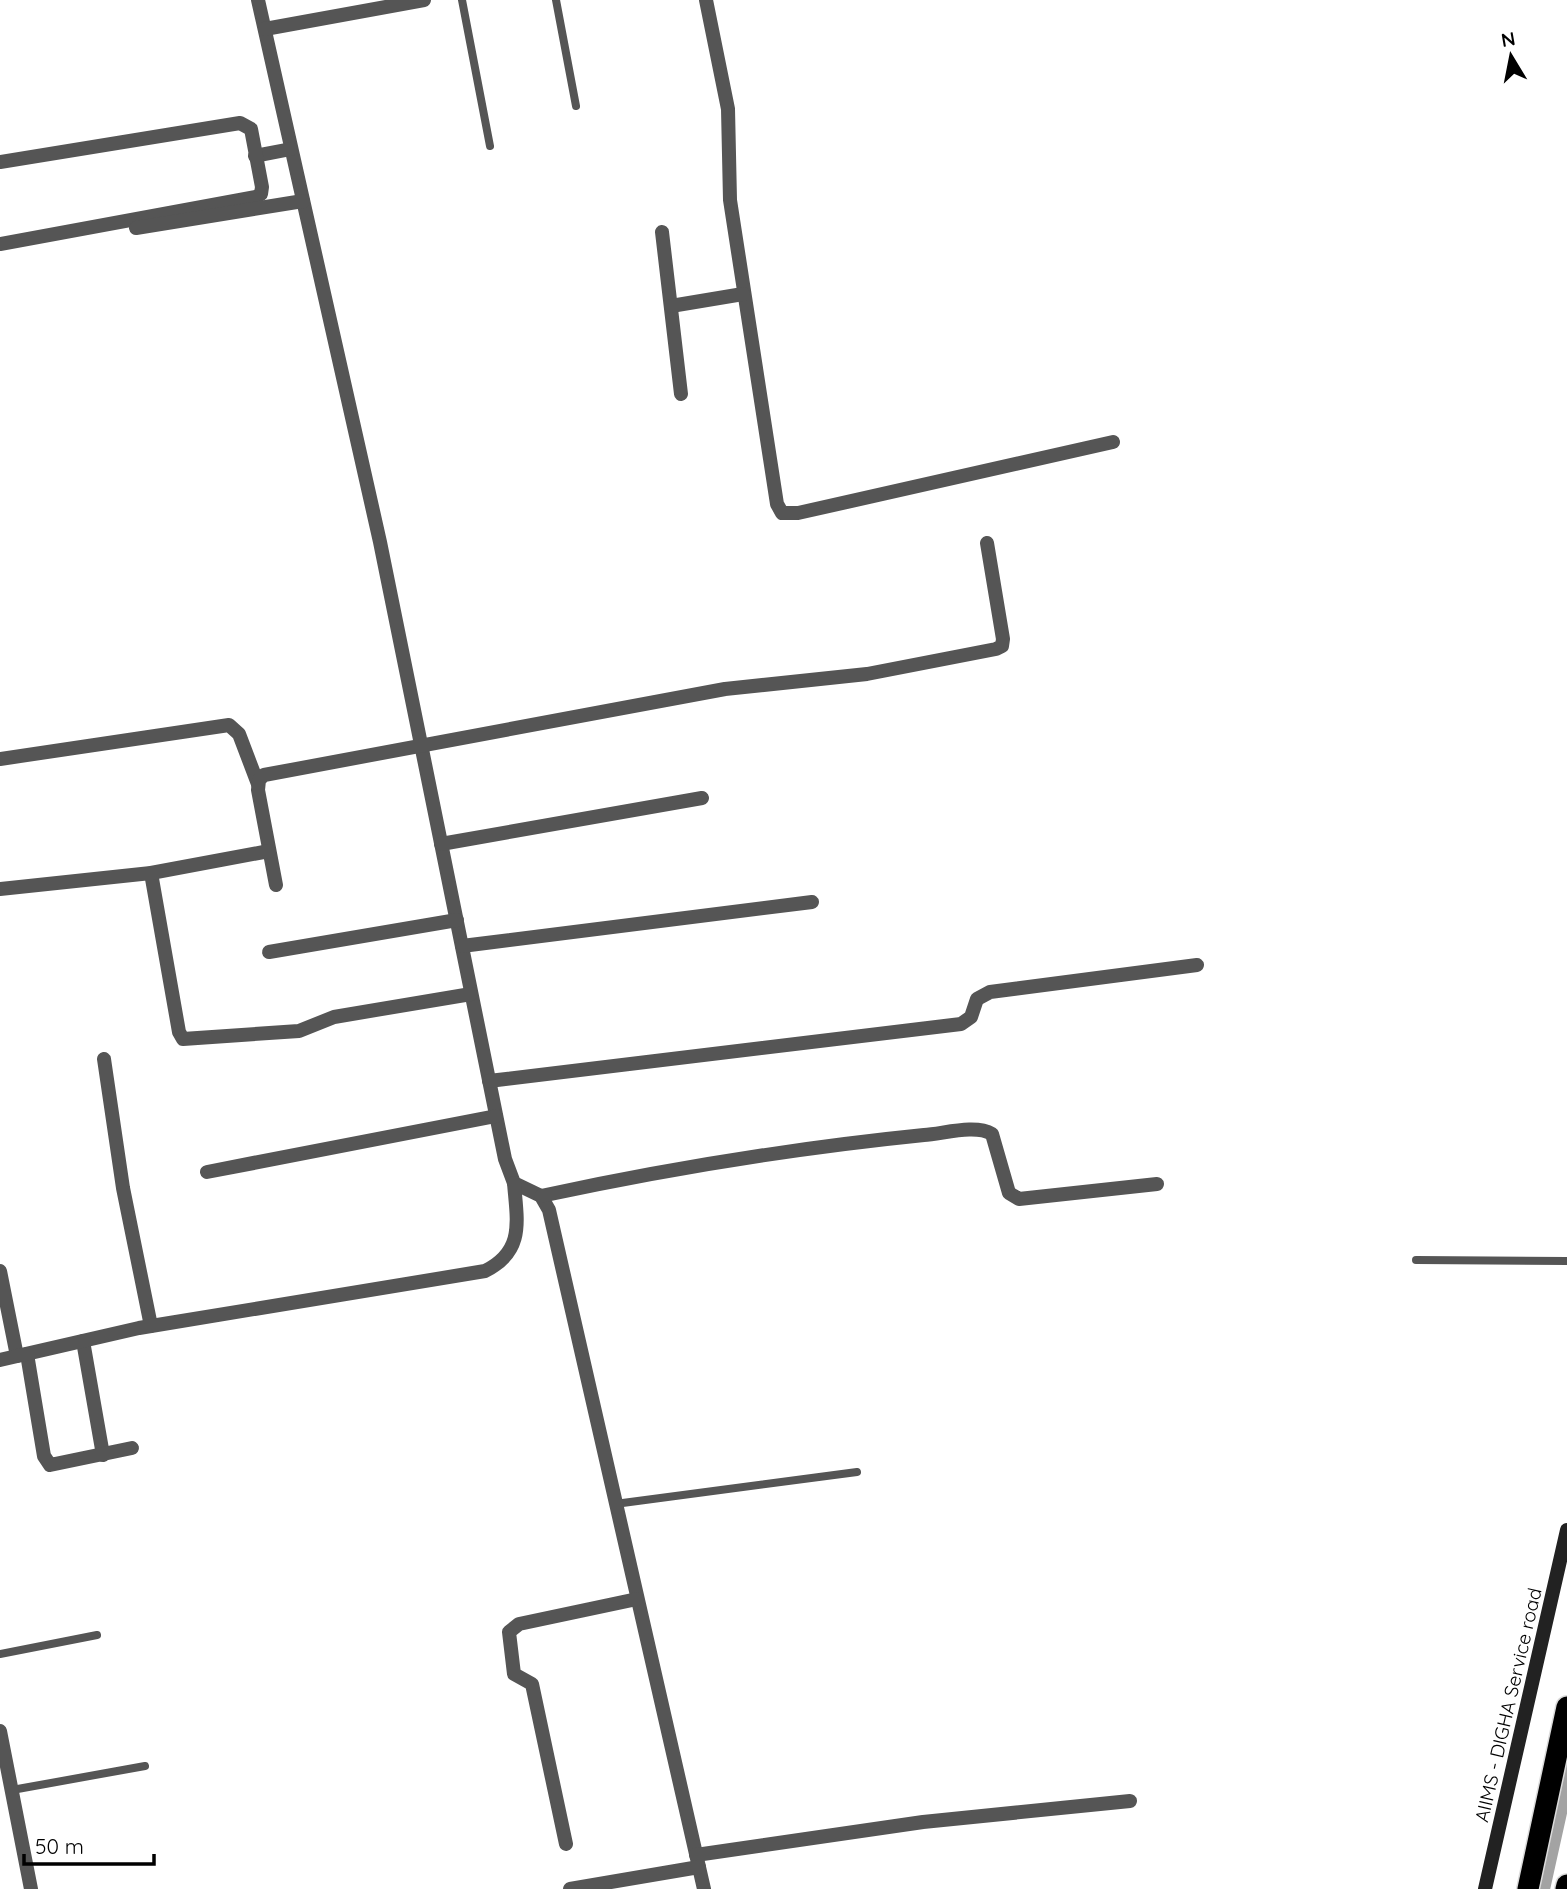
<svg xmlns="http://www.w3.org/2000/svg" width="1567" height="1889" font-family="Quicksand,sans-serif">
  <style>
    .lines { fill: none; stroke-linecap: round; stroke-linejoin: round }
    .canal { stroke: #a3a3a3; stroke-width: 18 }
    .motorway-casing { stroke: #dbdbdb; stroke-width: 24 }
    .service { stroke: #555; stroke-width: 8 }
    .minor { stroke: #555; stroke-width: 14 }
    .secondary { stroke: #222; stroke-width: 14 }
    .motorway { stroke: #000; stroke-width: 21 }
    .labels { text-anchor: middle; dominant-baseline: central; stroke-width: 5; stroke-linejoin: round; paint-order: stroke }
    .street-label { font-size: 19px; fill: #000; stroke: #fff }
  </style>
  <rect width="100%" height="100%" fill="#fff"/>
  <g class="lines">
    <!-- canal -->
    <polyline class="canal" points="1541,1889 1567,1772"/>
    <defs>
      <g id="motorway">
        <polyline points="1528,1889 1567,1707"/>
        <polyline points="1566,1889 1567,1885"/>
      </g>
    </defs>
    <!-- motorway casing -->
    <use href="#motorway" class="motorway-casing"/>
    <!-- service -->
    <g class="service">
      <polyline points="462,0 490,146"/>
      <polyline points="556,0 576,106"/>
      <polyline points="1416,1260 1567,1261"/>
      <polyline points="615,1504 857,1472"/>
      <polyline points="0,1654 97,1635"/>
      <polyline points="12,1790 145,1766"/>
    </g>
    <!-- minor -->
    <g class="minor">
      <polyline points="258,0 380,542 505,1159 514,1183 541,1196 549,1210 704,1889"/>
      <polyline points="706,0 728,109 730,200 777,504 782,513 798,513 1113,442"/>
      <polyline points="265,29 424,0"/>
      <polyline points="255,156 291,149"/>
      <polyline points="0,162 240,123 251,129 262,187 261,194 256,197 0,244"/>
      <polyline points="136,228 303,201"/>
      <polyline points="662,232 681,394"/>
      <polyline points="671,306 743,294"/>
      <polyline points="0,759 229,725 239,734 258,784"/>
      <polyline points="441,844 702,798"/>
      <polyline points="151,873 179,1032 183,1039 299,1031 334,1017 471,994"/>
      <polyline points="276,885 258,790 259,780 264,775 725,689 867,674 996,649 1002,646 1003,639 987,543"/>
      <polyline points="0,889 151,873 269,851"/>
      <polyline points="462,946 812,902"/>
      <polyline points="269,952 457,920"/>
      <polyline points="104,1059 123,1188 151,1326"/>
      <polyline points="489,1081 961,1024 971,1017 977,999 990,992 1197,965"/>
      <polyline points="207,1172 496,1116"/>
      <path d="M541 1196C667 1169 795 1148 924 1135 943 1134 975 1124 992 1134L1009 1193 1019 1199 1157 1184"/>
      <polyline points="0,1271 17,1356"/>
      <polyline points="83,1341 103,1455"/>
      <polyline points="27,1354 44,1456 50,1465 132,1448"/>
      <path d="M0 1360 139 1328 485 1271C525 1251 517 1221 514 1183"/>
      <polyline points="0,1731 31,1889"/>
      <polyline points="566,1844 532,1684 514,1674 509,1632 519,1624 637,1599"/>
      <polyline points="696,1855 923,1822 1130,1801"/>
      <polyline points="570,1889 699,1867"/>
    </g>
    <!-- secondary -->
    <polyline class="secondary" points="1485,1889 1567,1530"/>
    <!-- motorway -->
    <use href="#motorway" class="motorway"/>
  </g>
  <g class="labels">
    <!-- street labels -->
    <g class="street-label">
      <text transform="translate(1508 1705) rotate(-77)">AIIMS - DIGHA Service road</text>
    </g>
  </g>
  <!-- north arrow -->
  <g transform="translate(1511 56) rotate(350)" stroke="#ffffff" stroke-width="5" paint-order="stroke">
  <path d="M0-5L12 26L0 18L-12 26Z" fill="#000000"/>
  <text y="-10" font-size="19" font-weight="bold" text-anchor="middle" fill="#000000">N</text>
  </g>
  <!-- scale -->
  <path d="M24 1854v10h130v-10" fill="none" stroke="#000000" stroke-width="3.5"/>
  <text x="35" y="1854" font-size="21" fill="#000000" stroke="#ffffff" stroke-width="5" paint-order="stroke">50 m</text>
</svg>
